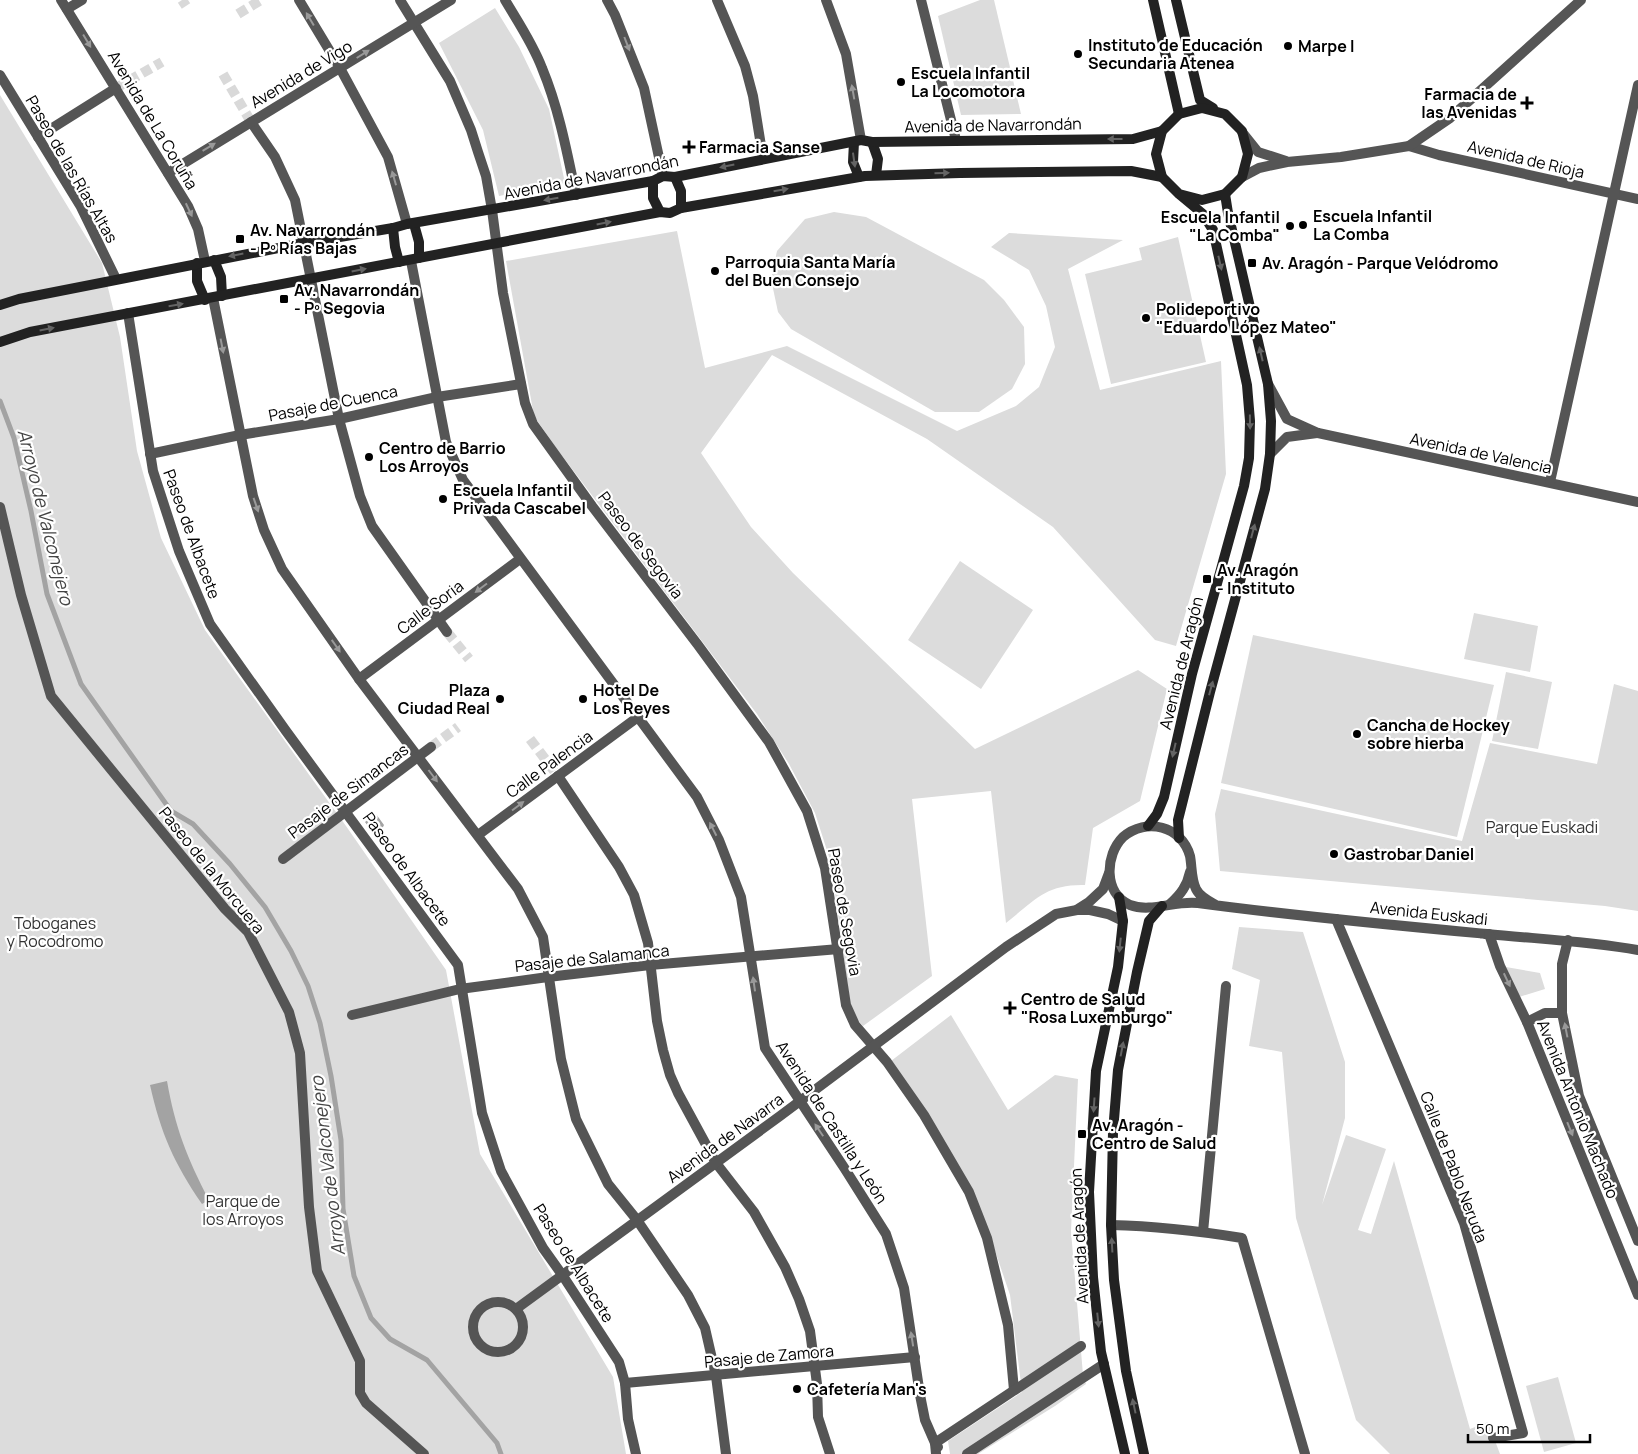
<svg xmlns="http://www.w3.org/2000/svg" width="1638" height="1454" font-family="Manrope,sans-serif">
  <style>
    .green { fill: #dcdcdc }
    .water { fill: #a3a3a3 }
    .lines { fill: none; stroke-linecap: round; stroke-linejoin: round }
    .stream { stroke: #a3a3a3; stroke-width: 5 }
    .street-tunnel { stroke: #d9d9d9; stroke-width: 10; stroke-dasharray: 10 5; stroke-linecap: butt }
    .street { stroke: #555; stroke-width: 10 }
    .secondary { stroke: #222; stroke-width: 10 }
    .oneway { fill: #999 }
    .oneway2 { fill: #646464 }
    .poi-dot { fill: #000; stroke: #fff; stroke-width: 2 }
    .labels { text-anchor: middle; dominant-baseline: central; stroke-width: 4.5; stroke-linejoin: round; paint-order: stroke }
    .poi-label { font-size: 16px; font-weight: bold; fill: #000; stroke: #fff; text-anchor: start }
    .street-label { font-size: 16px; fill: #000; stroke: #fff }
    .park-label { font-size: 16px; fill: #333; stroke: #fff }
    .water-label { font-size: 18px; font-style: italic; fill: #444; stroke: #fff }
  </style>
  <rect width="100%" height="100%" fill="#fff"/>
  <!-- green -->
  <g class="green">
    <polygon points="980,0 994,0 1021,114 961,115 938,16"/>
    <polygon points="495,8 519,47 549,109 565,183 499,196 483,130 439,43"/>
    <polygon points="0,95 102,263 120,337 137,451 161,538 205,630 346,826 446,970 480,1154 613,1377 626,1454 0,1454"/>
    <polygon points="834,212 866,217 984,280 1004,300 1024,327 1025,364 1012,389 979,412 935,412 791,329 778,312 771,279 777,251 805,219"/>
    <path d="M677 231 705 368 787 346 957 431 1016 406 1039 387 1055 347 1046 306 1029 270 991 247 1009 233 1123 240 1068 269 1100 390 1221 361 1226 474 1176 646 1155 640 1053 527 927 439 772 355 701 453 751 527 793 573 975 749 1138 670 1167 689 1140 801 1093 828 1085 885C1046 884 1035 900 1006 923L991 791 912 799 932 976 863 1026 856 1018 850 1003 831 863 815 813 789 764 757 714 557 449 534 416 506 261Z"/>
    <polygon points="1178,237 1206,362 1111,384 1085,274 1142,260 1139,248"/>
    <polygon points="960,561 1033,610 981,689 908,640"/>
    <polygon points="1474,613 1538,626 1530,672 1464,659"/>
    <polygon points="1253,635 1494,685 1457,837 1221,783"/>
    <polygon points="1506,672 1552,682 1538,749 1492,741"/>
    <polygon points="1614,684 1638,691 1638,911 1605,906 1220,871 1215,814 1221,789 1462,841 1490,743 1597,764"/>
    <polygon points="1239,927 1303,932 1345,1062 1345,1118 1322,1205 1346,1135 1386,1149 1358,1230 1371,1234 1394,1161 1470,1429 1488,1422 1500,1454 1390,1454 1356,1420 1296,1218 1282,1052 1249,1046 1260,980 1232,969"/>
    <polygon points="1506,967 1540,973 1545,989 1519,997"/>
    <polygon points="951,1015 1008,1110 1055,1075 1078,1079 1071,1231 1083,1375 1086,1384 1055,1406 978,1454 950,1454 948,1441 1022,1392 1010,1295 989,1233 891,1061"/>
    <polygon points="1558,1377 1576,1443 1544,1452 1526,1386"/>
  </g>
  <!-- water -->
  <g class="water">
    <polygon points="376,814 384,825 381,831 384,836 379,841 365,822"/>
    <path d="M167 1081C175 1127 187 1158 209 1200L202 1204C174 1163 161 1134 150 1085Z"/>
  </g>
  <g class="lines">
    <!-- stream -->
    <polyline class="stream" points="0,401 14,438 31,511 47,594 81,684 171,811 193,824 230,864 265,907 291,951 308,986 320,1023 331,1076 341,1140 343,1209 354,1276 371,1318 390,1339 427,1360 497,1443 501,1454"/>
    <!-- street-tunnel -->
    <g class="street-tunnel">
      <polyline points="182,0 186,6"/>
      <polyline points="238,14 261,0"/>
      <polyline points="223,74 251,122"/>
      <polyline points="116,88 162,62"/>
      <polyline points="447,632 469,659"/>
      <polyline points="530,739 558,776"/>
      <polyline points="431,747 458,727"/>
    </g>
    <!-- street -->
    <g class="street">
      <polyline points="61,0 188,206 198,229 205,261"/>
      <polyline points="299,0 340,68 388,157 407,224"/>
      <polyline points="400,0 450,81 471,130 478,152 486,176 492,210 503,293 525,403 533,424 592,506 698,645 769,742 807,811 825,868 846,1005 855,1025 887,1062 924,1115 969,1192 987,1238 1008,1325 1014,1390"/>
      <path d="M505 0C518 22 533 44 542 68 559 109 567 152 576 195"/>
      <polyline points="607,0 615,15 644,88 663,176"/>
      <polyline points="717,0 745,66 753,96 763,158"/>
      <polyline points="826,0 846,54 861,140"/>
      <polyline points="921,0 956,140"/>
      <polyline points="67,9 82,0"/>
      <polyline points="0,75 81,207 116,279"/>
      <polyline points="251,122 275,157 295,200 339,419 360,496 372,526 447,632"/>
      <polyline points="1242,132 1258,152 1286,161"/>
      <polyline points="38,137 116,88"/>
      <polyline points="1409,146 1439,155 1638,199"/>
      <polyline points="168,173 451,0"/>
      <polyline points="1242,177 1259,168 1287,162 1341,157 1409,146 1450,118 1581,0"/>
      <polyline points="411,261 446,442 463,480 697,797 719,840 741,897 765,1048 845,1169 886,1234 904,1288 920,1395 925,1420 935,1443 936,1454"/>
      <polyline points="213,298 253,496 264,530 282,569 359,679 518,889 543,937 561,1059 576,1119 608,1184 637,1220 688,1295 705,1328 716,1376 726,1454"/>
      <polyline points="128,313 153,471 179,551 210,624 286,731 458,965 482,1113 501,1171 543,1248 563,1276 619,1362 625,1383 628,1419 636,1454"/>
      <polyline points="1268,384 1287,419 1318,433 1638,502"/>
      <polyline points="150,454 240,435 339,419 437,397 521,384"/>
      <polyline points="1270,454 1287,437 1317,433"/>
      <polyline points="1550,482 1638,85"/>
      <polyline points="0,507 21,595 51,696 225,909 248,932 289,1012 300,1053 309,1207 317,1271 360,1361 360,1393 366,1403 424,1454"/>
      <polyline points="359,679 520,559"/>
      <polyline points="558,776 619,867 634,895 648,943 657,1021 663,1050 670,1075 678,1093 716,1163 754,1212 785,1267 799,1299 810,1331 817,1384 818,1417 830,1454"/>
      <polyline points="478,835 638,717"/>
      <polyline points="283,859 431,747"/>
      <path d="M1170 904C1181 894 1187 886 1190 872"/>
      <path d="M1216 905C1209 901 1200 897 1196 889 1191 879 1192 866 1190 856 1182 826 1146 817 1123 837 1105 855 1103 893 1130 905 1151 913 1176 900 1198 903 1294 916 1391 925 1487 934 1538 939 1588 941 1638 950"/>
      <polyline points="1078,909 1089,902 1103,889 1109,873"/>
      <polyline points="1336,919 1464,1223 1523,1433 1493,1438"/>
      <polyline points="1489,934 1500,966 1527,1022 1638,1295"/>
      <polyline points="1568,940 1562,964 1562,1013 1579,1096 1638,1241"/>
      <polyline points="352,1015 460,989 548,977 650,965 839,949"/>
      <polyline points="1527,1022 1545,1013 1562,1013"/>
      <path d="M1111 1225C1156 1226 1199 1231 1242 1238L1305 1454"/>
      <polyline points="1203,1232 1226,986"/>
      <circle cx="498" cy="1327" r="25"/>
      <polyline points="516,1309 780,1116 1006,947 1056,914 1077,910 1090,910 1108,914 1123,921"/>
      <polyline points="625,1383 915,1357"/>
      <polyline points="938,1447 935,1443 1081,1346"/>
      <polyline points="967,1454 1104,1364"/>
    </g>
    <!-- secondary -->
    <g class="secondary">
      <polyline points="1153,0 1179,114"/>
      <polyline points="1176,0 1200,100 1213,108"/>
      <polyline points="854,142 853,162 859,177"/>
      <polyline points="872,142 878,159 876,175"/>
      <polyline points="675,177 681,191 681,208"/>
      <polyline points="653,181 653,198 660,212"/>
      <polyline points="414,224 419,242 419,258"/>
      <polyline points="393,228 395,247 399,262"/>
      <polyline points="214,260 221,277 222,296"/>
      <polyline points="197,263 197,281 205,300"/>
      <polyline points="0,305 19,299 304,243 393,228 407,224 653,181 663,176 675,177 861,140 872,142 1133,139 1162,131"/>
      <polyline points="0,342 30,332 660,212 670,213 681,208 865,176 960,173 1131,171 1162,177"/>
      <polyline points="1148,826 1157,814 1164,797 1192,674 1244,486 1249,458 1250,421 1247,385 1213,230 1203,214 1179,194 1162,177 1156,154 1162,131 1179,114 1202,108 1225,114 1242,131 1248,154 1242,177 1225,194 1202,200 1179,194"/>
      <polyline points="1179,838 1178,820 1210,692 1265,489 1270,454 1271,421 1268,384 1228,213 1225,194"/>
      <polyline points="1119,897 1123,921 1118,967 1096,1071 1089,1192 1093,1277 1101,1352 1125,1454"/>
      <polyline points="1144,1454 1126,1371 1114,1280 1111,1225 1113,1132 1118,1070 1137,972 1149,921 1162,906"/>
    </g>
  </g>
  <!-- one-way arrows -->
  <defs><path id="oneway-solid" d="M-6-.8H1V-3.2L6.5 0L1 3.2V.8H-6Z" transform="scale(1.25)"/></defs>
  <g class="oneway">
    <use href="#oneway-solid" transform="translate(310 19) rotate(-121)"/>
    <use href="#oneway-solid" transform="translate(87 41) rotate(59)"/>
    <use href="#oneway-solid" transform="translate(627 44) rotate(69)"/>
    <use href="#oneway-solid" transform="translate(363 54) rotate(-32)"/>
    <use href="#oneway-solid" transform="translate(853 92) rotate(-100)"/>
    <use href="#oneway-solid" transform="translate(209 147) rotate(-31)"/>
    <use href="#oneway-solid" transform="translate(394 178) rotate(-106)"/>
    <use href="#oneway-solid" transform="translate(189 210) rotate(65)"/>
    <use href="#oneway-solid" transform="translate(222 346) rotate(79)"/>
    <use href="#oneway-solid" transform="translate(256 505) rotate(71)"/>
    <use href="#oneway-solid" transform="translate(481 588) rotate(143)"/>
    <use href="#oneway-solid" transform="translate(336 646) rotate(55)"/>
    <use href="#oneway-solid" transform="translate(433 776) rotate(53)"/>
    <use href="#oneway-solid" transform="translate(518 806) rotate(-37)"/>
    <use href="#oneway-solid" transform="translate(713 829) rotate(-117)"/>
    <use href="#oneway-solid" transform="translate(1507 980) rotate(65)"/>
    <use href="#oneway-solid" transform="translate(754 984) rotate(-98)"/>
    <use href="#oneway-solid" transform="translate(1566 1030) rotate(-101)"/>
    <use href="#oneway-solid" transform="translate(1570 1129) rotate(68)"/>
    <use href="#oneway-solid" transform="translate(819 1130) rotate(-124)"/>
    <use href="#oneway-solid" transform="translate(912 1339) rotate(-99)"/>
  </g>
  <g class="oneway2">
    <use href="#oneway-solid" transform="translate(1115 139) rotate(180)"/>
    <use href="#oneway-solid" transform="translate(854 160) rotate(82)"/>
    <use href="#oneway-solid" transform="translate(727 166) rotate(168)"/>
    <use href="#oneway-solid" transform="translate(942 173) rotate(-2)"/>
    <use href="#oneway-solid" transform="translate(781 190) rotate(-10)"/>
    <use href="#oneway-solid" transform="translate(551 199) rotate(170)"/>
    <use href="#oneway-solid" transform="translate(604 223) rotate(-11)"/>
    <use href="#oneway-solid" transform="translate(236 255) rotate(169)"/>
    <use href="#oneway-solid" transform="translate(1220 263) rotate(77)"/>
    <use href="#oneway-solid" transform="translate(359 270) rotate(-11)"/>
    <use href="#oneway-solid" transform="translate(176 305) rotate(-10)"/>
    <use href="#oneway-solid" transform="translate(47 329) rotate(-11)"/>
    <use href="#oneway-solid" transform="translate(1261 354) rotate(-103)"/>
    <use href="#oneway-solid" transform="translate(1250 422) rotate(89)"/>
    <use href="#oneway-solid" transform="translate(1253 531) rotate(-75)"/>
    <use href="#oneway-solid" transform="translate(1211 688) rotate(-75)"/>
    <use href="#oneway-solid" transform="translate(1174 750) rotate(103)"/>
    <use href="#oneway-solid" transform="translate(1120 945) rotate(96)"/>
    <use href="#oneway-solid" transform="translate(1122 1049) rotate(-79)"/>
    <use href="#oneway-solid" transform="translate(1094 1105) rotate(94)"/>
    <use href="#oneway-solid" transform="translate(1112 1245) rotate(-93)"/>
    <use href="#oneway-solid" transform="translate(1098 1320) rotate(84)"/>
    <use href="#oneway-solid" transform="translate(1134 1406) rotate(-102)"/>
  </g>
  <!-- markers -->
  <g class="poi-dot">
    <circle cx="1288" cy="46" r="5"/>
    <circle cx="1078" cy="54" r="5"/>
    <circle cx="901" cy="82" r="5"/>
    <path d="M1524.5 95.5h5v5h5v5h-5v5h-5v-5h-5v-5h5z"/>
    <path d="M686.5 139.5h5v5h5v5h-5v5h-5v-5h-5v-5h5z"/>
    <circle cx="1303" cy="225" r="5"/>
    <circle cx="1290" cy="226" r="5"/>
    <rect x="235" y="234" width="10" height="10" rx="2.5"/>
    <rect x="1247" y="258" width="10" height="10" rx="2.5"/>
    <circle cx="715" cy="271" r="5"/>
    <rect x="279" y="294" width="10" height="10" rx="2.5"/>
    <circle cx="1146" cy="318" r="5"/>
    <circle cx="369" cy="457" r="5"/>
    <circle cx="443" cy="499" r="5"/>
    <rect x="1202" y="574" width="10" height="10" rx="2.5"/>
    <circle cx="500" cy="699" r="5"/>
    <circle cx="583" cy="699" r="5"/>
    <circle cx="1357" cy="734" r="5"/>
    <circle cx="1334" cy="854" r="5"/>
    <path d="M1007.5 1000.5h5v5h5v5h-5v5h-5v-5h-5v-5h5z"/>
    <rect x="1077" y="1129" width="10" height="10" rx="2.5"/>
    <circle cx="797" cy="1389" r="5"/>
  </g>
  <g class="labels">
    <!-- poi labels -->
    <g class="poi-label">
      <text x="1088" y="45">Instituto de Educación<tspan x="1088" dy="18">Secundaria Atenea</tspan></text>
      <text x="1298" y="46">Marpe I</text>
      <text x="911" y="73">Escuela Infantil<tspan x="911" dy="18">La Locomotora</tspan></text>
      <text x="1517" y="94" text-anchor="end">Farmacia de<tspan x="1517" dy="18">las Avenidas</tspan></text>
      <text x="699" y="147">Farmacia Sanse</text>
      <text x="1313" y="216">Escuela Infantil<tspan x="1313" dy="18">La Comba</tspan></text>
      <text x="1280" y="217" text-anchor="end">Escuela Infantil<tspan x="1280" dy="18">"La Comba"</tspan></text>
      <text x="250" y="230">Av. Navarrondán<tspan x="250" dy="18">- Pº Rías Bajas</tspan></text>
      <text x="725" y="262">Parroquia Santa María<tspan x="725" dy="18">del Buen Consejo</tspan></text>
      <text x="1262" y="263">Av. Aragón - Parque Velódromo</text>
      <text x="294" y="290">Av. Navarrondán<tspan x="294" dy="18">- Pº Segovia</tspan></text>
      <text x="1156" y="309">Polideportivo<tspan x="1156" dy="18">"Eduardo López Mateo"</tspan></text>
      <text x="379" y="448">Centro de Barrio<tspan x="379" dy="18">Los Arroyos</tspan></text>
      <text x="453" y="490">Escuela Infantil<tspan x="453" dy="18">Privada Cascabel</tspan></text>
      <text x="1217" y="570">Av. Aragón<tspan x="1217" dy="18">- Instituto</tspan></text>
      <text x="490" y="690" text-anchor="end">Plaza<tspan x="490" dy="18">Ciudad Real</tspan></text>
      <text x="593" y="690">Hotel De<tspan x="593" dy="18">Los Reyes</tspan></text>
      <text x="1367" y="725">Cancha de Hockey<tspan x="1367" dy="18">sobre hierba</tspan></text>
      <text x="1344" y="854">Gastrobar Daniel</text>
      <text x="1021" y="999">Centro de Salud<tspan x="1021" dy="18">"Rosa Luxemburgo"</tspan></text>
      <text x="1092" y="1125">Av. Aragón -<tspan x="1092" dy="18">Centro de Salud</tspan></text>
      <text x="807" y="1389">Cafetería Man's</text>
    </g>
    <!-- street labels -->
    <g class="street-label">
      <text transform="translate(301 74) rotate(-31)">Avenida de Vigo</text>
      <text transform="translate(153 120) rotate(59)">Avenida de La Coruña</text>
      <text transform="translate(993 125) rotate(-1)">Avenida de Navarrondán</text>
      <text transform="translate(1526 159) rotate(13)">Avenida de Rioja</text>
      <text transform="translate(72 169) rotate(60)">Paseo de las Rías Altas</text>
      <text transform="translate(591 177) rotate(-11)">Avenida de Navarrondán</text>
      <text transform="translate(333 403) rotate(-11)">Pasaje de Cuenca</text>
      <text transform="translate(1481 453) rotate(12)">Avenida de Valencia</text>
      <text transform="translate(192 534) rotate(70)">Paseo de Albacete</text>
      <text transform="translate(641 545) rotate(53)">Paseo de Segovia</text>
      <text transform="translate(430 607) rotate(-37)">Calle Soria</text>
      <text transform="translate(1181 663) rotate(-76)">Avenida de Aragón</text>
      <text transform="translate(549 764) rotate(-36)">Calle Palencia</text>
      <text transform="translate(348 791) rotate(-37)">Pasaje de Simancas</text>
      <text transform="translate(407 869) rotate(54)">Paseo de Albacete</text>
      <text transform="translate(212 870) rotate(51)">Paseo de la Morcuera</text>
      <text transform="translate(845 912) rotate(80)">Paseo de Segovia</text>
      <text transform="translate(1429 913) rotate(6)">Avenida Euskadi</text>
      <text transform="translate(592 958) rotate(-6)">Pasaje de Salamanca</text>
      <text transform="translate(1578 1109) rotate(68)">Avenida Antonio Machado</text>
      <text transform="translate(832 1122) rotate(57)">Avenida de Castilla y León</text>
      <text transform="translate(725 1138) rotate(-36)">Avenida de Navarra</text>
      <text transform="translate(1454 1167) rotate(69)">Calle de Pablo Neruda</text>
      <text transform="translate(1079 1236) rotate(-93)">Avenida de Aragón</text>
      <text transform="translate(574 1263) rotate(58)">Paseo de Albacete</text>
      <text transform="translate(769 1356) rotate(-5)">Pasaje de Zamora</text>
    </g>
    <!-- park labels -->
    <g class="park-label">
      <text x="1542" y="827">Parque Euskadi</text>
      <text x="55" y="923">Toboganes<tspan x="55" dy="18">y Rocodromo</tspan></text>
      <text x="243" y="1201">Parque de<tspan x="243" dy="18">los Arroyos</tspan></text>
    </g>
    <!-- water labels -->
    <g class="water-label">
      <text transform="translate(46 517) rotate(76)">Arroyo de Valconejero</text>
      <text transform="translate(327 1166) rotate(-97)">Arroyo de Valconejero</text>
    </g>
  </g>
  <!-- scale -->
  <path d="M1468 1434v8h122v-8" fill="none" stroke="#000000" stroke-width="2.5"/>
  <text x="1476" y="1434" font-size="15" fill="#000000" stroke="#ffffff" stroke-width="4" paint-order="stroke">50 m</text>
</svg>
